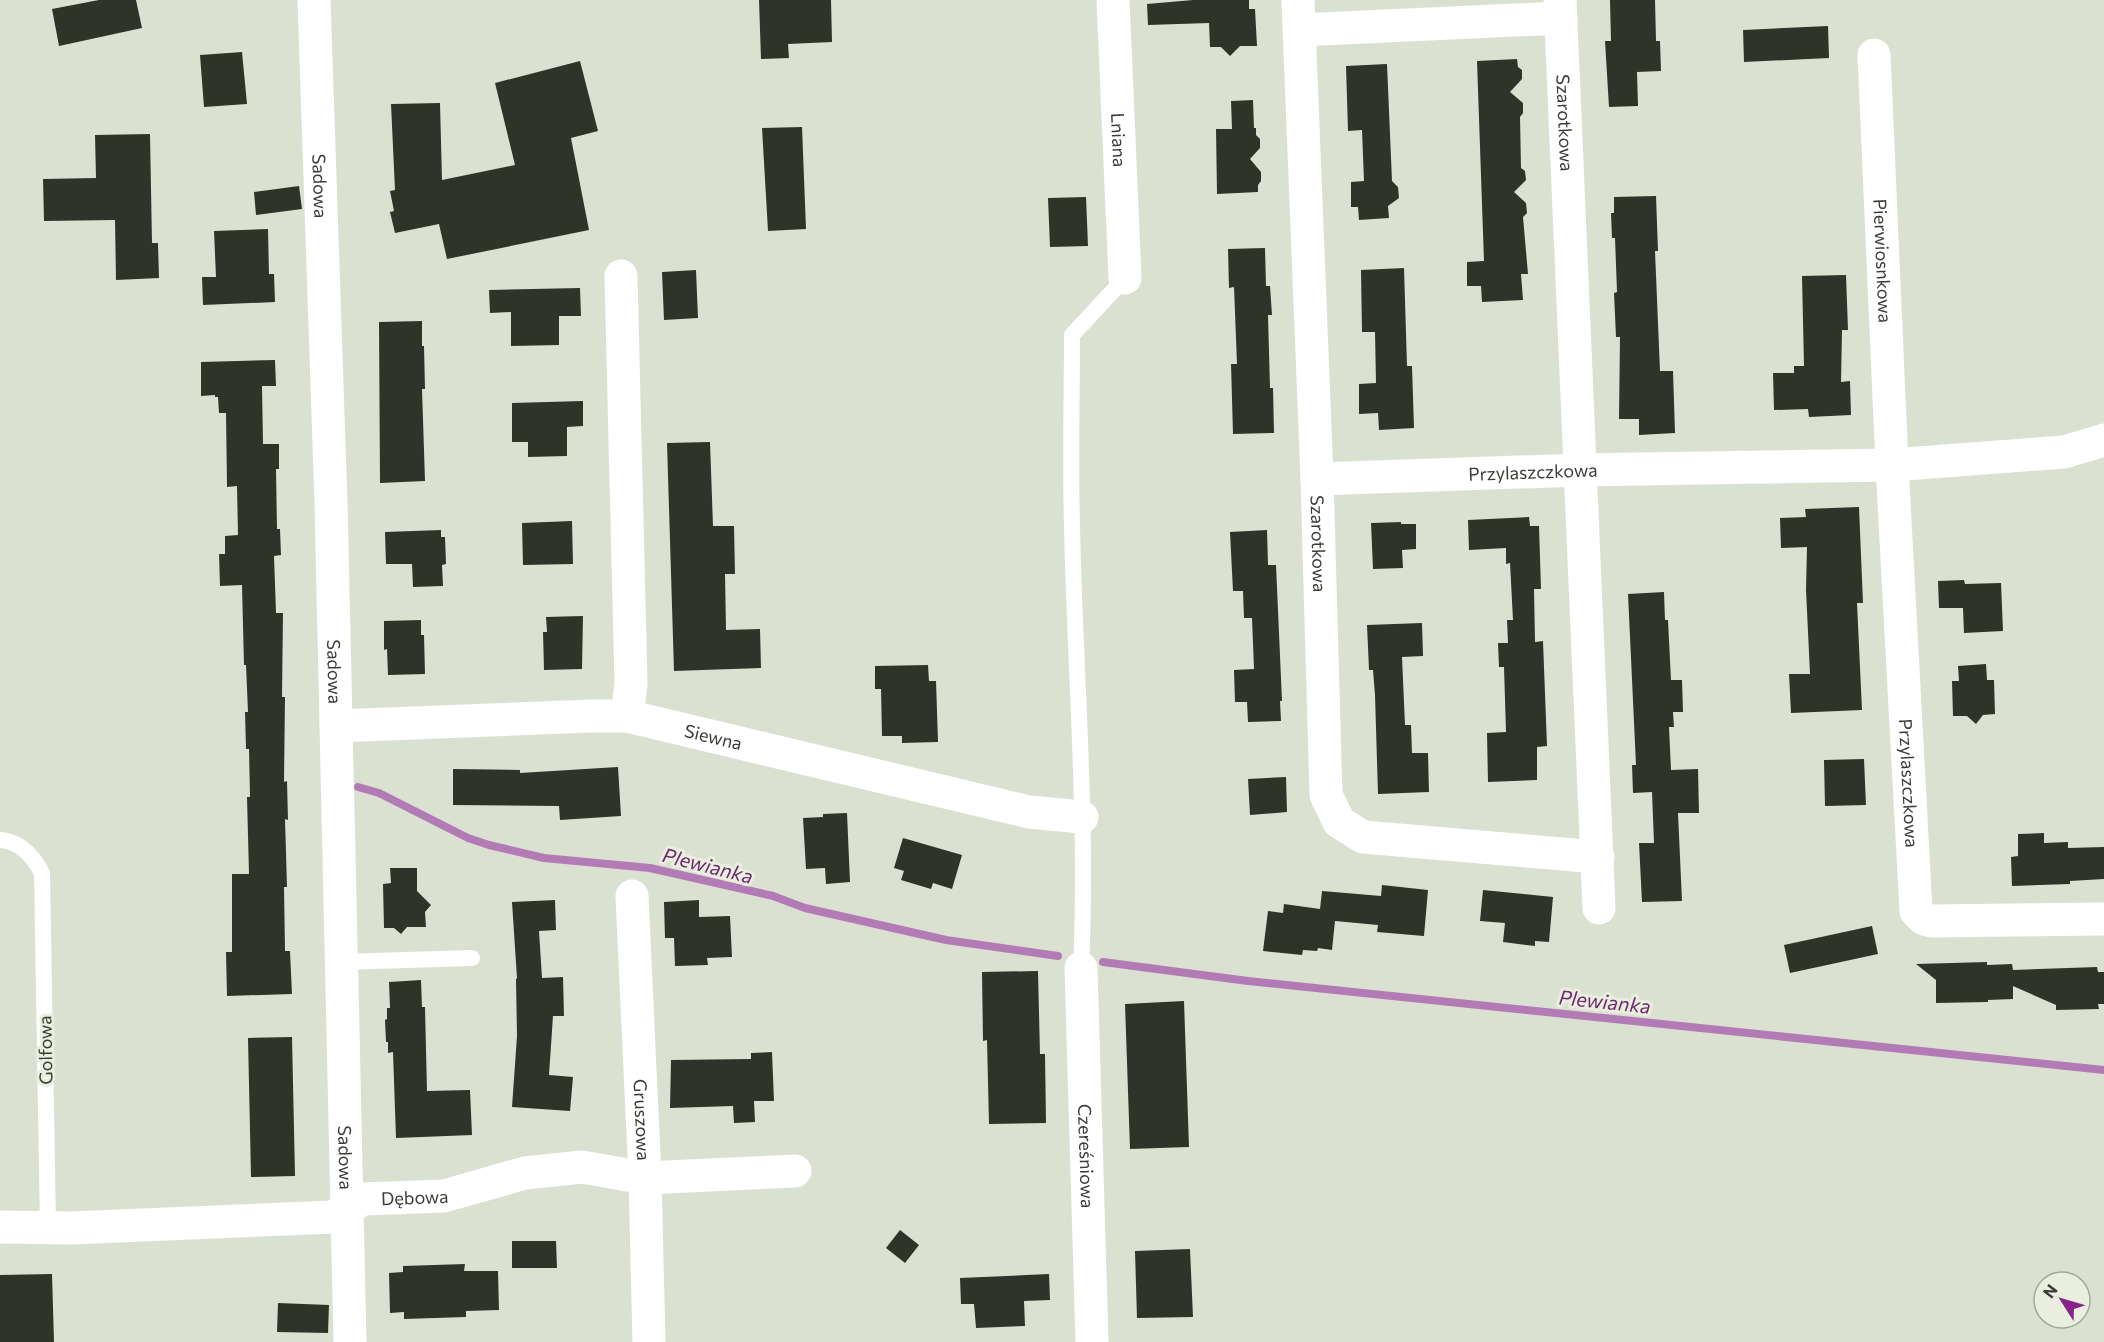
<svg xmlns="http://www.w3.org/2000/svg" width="2104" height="1342" font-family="Commissioner,sans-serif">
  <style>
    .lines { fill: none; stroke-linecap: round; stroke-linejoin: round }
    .stream { stroke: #b37bb5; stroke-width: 8 }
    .building { fill: #303428 }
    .service { stroke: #fff; stroke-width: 16 }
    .minor { stroke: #fff; stroke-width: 33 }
    .labels { text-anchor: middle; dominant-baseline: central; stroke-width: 6; stroke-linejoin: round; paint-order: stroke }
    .street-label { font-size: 18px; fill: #3a3c35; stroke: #e9eede }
    .water-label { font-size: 20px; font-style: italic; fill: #6d2970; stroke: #e9eede }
  </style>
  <rect width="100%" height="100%" fill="#dbe1d1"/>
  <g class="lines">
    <!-- stream -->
    <g class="stream">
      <polyline points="358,787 379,793 468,838 489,845 544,858 650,868 773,896 805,908 946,940 1058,956"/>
      <polyline points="1103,962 1248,981 2104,1070"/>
    </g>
  </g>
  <!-- building -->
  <g class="building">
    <polygon points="99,0 136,0 142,28 59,46 52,9"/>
    <polygon points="759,0 831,0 832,42 788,44 789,58 761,59"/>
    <polygon points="1193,0 1249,0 1249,9 1255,9 1257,46 1240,46 1230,56 1221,47 1210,47 1209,23 1148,25 1147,4"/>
    <polygon points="1610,0 1655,0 1656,41 1660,41 1661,71 1637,72 1638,106 1609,107 1605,41 1611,41"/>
    <polygon points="1828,26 1829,58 1744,62 1743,30"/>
    <polygon points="242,52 247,104 204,107 200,55"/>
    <polygon points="1517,59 1518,67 1522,70 1522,79 1510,92 1523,103 1523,113 1520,117 1521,168 1525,171 1526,180 1514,192 1526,203 1527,213 1523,217 1528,274 1521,274 1523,300 1482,302 1481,286 1467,286 1467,262 1484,261 1477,61"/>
    <polygon points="580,61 598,131 571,138 589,230 447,259 439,224 395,233 390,212 394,211 390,191 395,190 391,104 440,103 442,180 515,165 495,83"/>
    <polygon points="1387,64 1392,181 1398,187 1399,198 1388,206 1389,218 1359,220 1358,207 1351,207 1351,182 1364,181 1362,130 1348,131 1346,66"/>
    <polygon points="1253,100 1254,128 1256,128 1256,135 1260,139 1260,148 1250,159 1261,172 1261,181 1258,185 1258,192 1217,194 1216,129 1232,129 1231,101"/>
    <polygon points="802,127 806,229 768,231 762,128"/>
    <polygon points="150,134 152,243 158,243 159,278 116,280 115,220 44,221 43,179 96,178 95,135"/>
    <polygon points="299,186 302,209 256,215 254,192"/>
    <polygon points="1656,196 1658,251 1655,251 1660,371 1673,371 1675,433 1639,435 1639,419 1619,419 1620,337 1616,337 1614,293 1617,292 1615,238 1612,238 1611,213 1614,213 1614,197"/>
    <polygon points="1086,197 1088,246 1050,247 1048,198"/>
    <polygon points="268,229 269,274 274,274 275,302 203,305 202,277 216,277 214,231"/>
    <polygon points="1265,248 1266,286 1270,286 1272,315 1268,315 1270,388 1273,388 1274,433 1233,434 1231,364 1237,364 1234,287 1229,288 1228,249"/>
    <polygon points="1404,268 1407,366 1412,366 1414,428 1379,430 1378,413 1359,414 1359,384 1376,383 1375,332 1362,332 1361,270"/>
    <polygon points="696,270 698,318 664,320 662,272"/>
    <polygon points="1846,275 1848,330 1842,330 1841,382 1850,381 1851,415 1809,417 1808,409 1774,410 1773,373 1794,373 1794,366 1804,366 1802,276"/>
    <polygon points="580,288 581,316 559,316 559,345 511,346 511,312 490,313 489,290"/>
    <polygon points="422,321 422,346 424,346 425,389 422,389 425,481 380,483 379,322"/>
    <polygon points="275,360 276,386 262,386 263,444 279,444 279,469 276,469 277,529 280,529 281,555 274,556 276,613 283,613 282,697 285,697 284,782 287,781 288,820 285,819 287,887 284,887 285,951 290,951 292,994 227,996 226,952 232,952 232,874 249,874 247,797 250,797 249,749 246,749 245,712 248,712 246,665 244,665 242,585 220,586 219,554 225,554 225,536 238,535 237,486 227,487 226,413 219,413 218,397 215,397 215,395 201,396 201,362"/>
    <polygon points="583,401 583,426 567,427 567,456 528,457 528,442 512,442 512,403"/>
    <polygon points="710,442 713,526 734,526 735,574 725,574 726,630 760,629 761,668 674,671 667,443"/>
    <polygon points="1859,507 1863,603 1857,603 1862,710 1791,713 1789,674 1810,674 1806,590 1807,547 1781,548 1780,518 1806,517 1805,509"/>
    <polygon points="1529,517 1530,526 1539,526 1541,589 1534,589 1535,642 1543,641 1547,746 1537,747 1537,780 1488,782 1487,733 1506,732 1504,667 1499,667 1498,643 1508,643 1507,620 1513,620 1510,563 1506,564 1506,548 1469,550 1468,520"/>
    <polygon points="572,521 573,564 523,565 522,523"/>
    <polygon points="1401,522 1401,524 1416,524 1416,549 1402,550 1403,568 1373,569 1371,523"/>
    <polygon points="441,530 441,537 445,537 446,564 442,565 443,586 413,587 412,564 386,564 385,532"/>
    <polygon points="1267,530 1268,565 1276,565 1282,701 1280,701 1281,721 1248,722 1247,702 1235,702 1234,670 1254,669 1252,618 1244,618 1243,591 1233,591 1230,532"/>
    <polygon points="1964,580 1965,584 2001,583 2003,631 1964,633 1963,608 1939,608 1938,581"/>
    <polygon points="1664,592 1665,620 1668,620 1671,680 1682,680 1683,712 1673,712 1674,727 1669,727 1671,770 1698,769 1699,813 1678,813 1682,901 1642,902 1639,843 1654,843 1652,792 1633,793 1632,765 1636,765 1628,594"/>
    <polygon points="583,616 582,669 544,670 543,632 547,632 546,617"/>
    <polygon points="421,620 421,635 424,635 425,674 388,675 387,649 384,650 384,621"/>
    <polygon points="1422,623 1423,656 1402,657 1405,725 1411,725 1412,753 1428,753 1429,792 1378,794 1375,695 1373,670 1369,670 1367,625"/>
    <polygon points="1986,664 1987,680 1994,680 1995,714 1983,715 1976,724 1967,716 1953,716 1952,681 1959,681 1958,666"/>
    <polygon points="928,665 929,681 936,681 938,742 902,743 902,736 882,736 881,689 875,689 875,666"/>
    <polygon points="1864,759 1866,805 1825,806 1824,760"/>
    <polygon points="618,767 621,816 560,820 559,806 453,805 453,769 520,770 520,773"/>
    <polygon points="1286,777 1287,812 1250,815 1248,779"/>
    <polygon points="847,813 850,882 826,884 825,868 806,869 803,818 823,817 823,814"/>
    <polygon points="2044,833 2044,843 2068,842 2068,848 2104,847 2104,879 2070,881 2070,884 2012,886 2011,857 2018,856 2018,834"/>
    <polygon points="903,838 962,855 952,889 933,883 931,889 901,880 904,871 894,868"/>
    <polygon points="390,868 417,868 417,891 431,905 425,912 426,927 407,927 401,934 394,928 384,928 383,884 391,883"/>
    <polygon points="1382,885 1428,890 1424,936 1377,932 1378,925 1335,921 1332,950 1318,948 1317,951 1303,950 1302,955 1263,951 1268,911 1283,913 1284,904 1320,909 1322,891 1381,896"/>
    <polygon points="1483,890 1553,897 1549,942 1535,941 1535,946 1503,942 1505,923 1480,921"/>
    <polygon points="555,900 556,930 539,931 542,978 563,977 564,1016 553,1016 549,1075 573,1077 570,1111 512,1107 517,1036 516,979 517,978 512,902"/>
    <polygon points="699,900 699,917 730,916 732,957 707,958 708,965 675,966 674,938 665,938 664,902"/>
    <polygon points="1872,926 1878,954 1790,973 1784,945"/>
    <polygon points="1987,962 1987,965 2012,964 2013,970 2097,967 2098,972 2104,972 2104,1004 2098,1004 2099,1009 2056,1010 2056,1005 2013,986 2013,999 1988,1000 1988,1002 1936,1003 1936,980 1916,964"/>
    <polygon points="1038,971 1040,1054 1045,1054 1046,1123 989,1124 987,1040 983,1041 982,972"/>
    <polygon points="421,980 422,1007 425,1007 427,1091 470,1090 472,1135 396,1138 393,1052 388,1053 388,1042 386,1042 385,1020 387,1019 387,1008 390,1008 389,982"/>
    <polygon points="1184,1001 1189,1147 1130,1149 1125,1004"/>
    <polygon points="292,1037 295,1176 251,1177 248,1038"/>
    <polygon points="772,1052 774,1101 754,1101 755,1122 734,1123 733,1106 670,1108 671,1060 751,1059 751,1053"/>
    <polygon points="900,1230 919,1245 905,1263 886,1248"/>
    <polygon points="512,1241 556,1241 557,1268 512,1268"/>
    <polygon points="1190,1249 1193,1317 1137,1318 1135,1251"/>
    <polygon points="465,1264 464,1271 498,1271 499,1310 466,1311 466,1317 404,1319 404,1312 390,1313 389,1273 403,1272 403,1266"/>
    <polygon points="52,1274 54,1342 0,1342 0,1275"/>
    <polygon points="1049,1274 1050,1300 1024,1301 1025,1326 976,1328 974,1304 961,1304 960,1278"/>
    <polygon points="278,1303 329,1305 328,1333 277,1332"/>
  </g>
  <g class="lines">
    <!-- service -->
    <g class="service">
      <path d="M0 840C20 841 33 856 42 873L48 1228"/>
      <polyline points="342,962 472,958"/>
      <path d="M1081 968C1088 821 1075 673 1072 526 1070 462 1072 398 1072 335L1125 278"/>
    </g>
    <!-- minor -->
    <g class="minor">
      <path id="s1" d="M314 0 331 503 350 1342"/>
      <path id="s2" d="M1113 0 1125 278"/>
      <path id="s3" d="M1298 0 1317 479 1326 795 1339 822 1363 837 1598 857"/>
      <path id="s4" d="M1560 0 1599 908"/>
      <polyline points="1299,30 1561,18"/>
      <path id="s5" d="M1874 55 1892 465 1916 911 1924 919 1932 921 2104 919"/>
      <polyline points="621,276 631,684 627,716"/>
      <path id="s6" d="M1317 479 1580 470 1892 465 2064 452 2104 440"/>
      <path id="s7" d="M336 726 591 716H627L1029 812 1082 817"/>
      <path id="s8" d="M632 896 645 1178 649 1342"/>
      <path id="s9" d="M1081 968 1092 1342"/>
      <path id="s10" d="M0 1227 71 1228 333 1217 363 1199 444 1196 525 1173 582 1167 645 1178 795 1171"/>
    </g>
  </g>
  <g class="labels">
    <!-- street labels -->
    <g class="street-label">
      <text stroke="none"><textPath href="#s4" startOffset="123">Szarotkowa</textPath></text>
      <text stroke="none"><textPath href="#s2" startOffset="140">Lniana</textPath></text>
      <text stroke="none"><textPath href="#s1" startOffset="186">Sadowa</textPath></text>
      <text stroke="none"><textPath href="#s5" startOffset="206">Pierwiosnkowa</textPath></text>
      <text stroke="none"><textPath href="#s6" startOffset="216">Przylaszczkowa</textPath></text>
      <text stroke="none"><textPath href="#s3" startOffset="544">Szarotkowa</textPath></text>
      <text stroke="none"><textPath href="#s1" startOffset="672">Sadowa</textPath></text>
      <text stroke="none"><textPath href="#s7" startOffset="380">Siewna</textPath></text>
      <text stroke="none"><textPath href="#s5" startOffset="729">Przylaszczkowa</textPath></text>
      <text transform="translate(45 1050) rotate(-91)">Golfowa</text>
      <text stroke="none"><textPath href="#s8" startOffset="224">Gruszowa</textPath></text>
      <text stroke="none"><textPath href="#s9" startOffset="188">Czereśniowa</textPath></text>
      <text stroke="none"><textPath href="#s1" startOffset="1158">Sadowa</textPath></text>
      <text stroke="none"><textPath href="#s10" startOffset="420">Dębowa</textPath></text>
    </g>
    <!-- water labels -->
    <g class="water-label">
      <text transform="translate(708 865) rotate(14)">Plewianka</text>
      <text transform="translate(1605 1001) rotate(6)">Plewianka</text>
    </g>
  </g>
  <!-- north arrow -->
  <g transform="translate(2062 1300) rotate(307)"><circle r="28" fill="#e9eede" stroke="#a3a79a" stroke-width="1.5"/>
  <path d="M0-4.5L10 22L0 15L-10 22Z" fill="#87248c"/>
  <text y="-9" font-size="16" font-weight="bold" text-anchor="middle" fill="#3a3c35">N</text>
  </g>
</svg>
